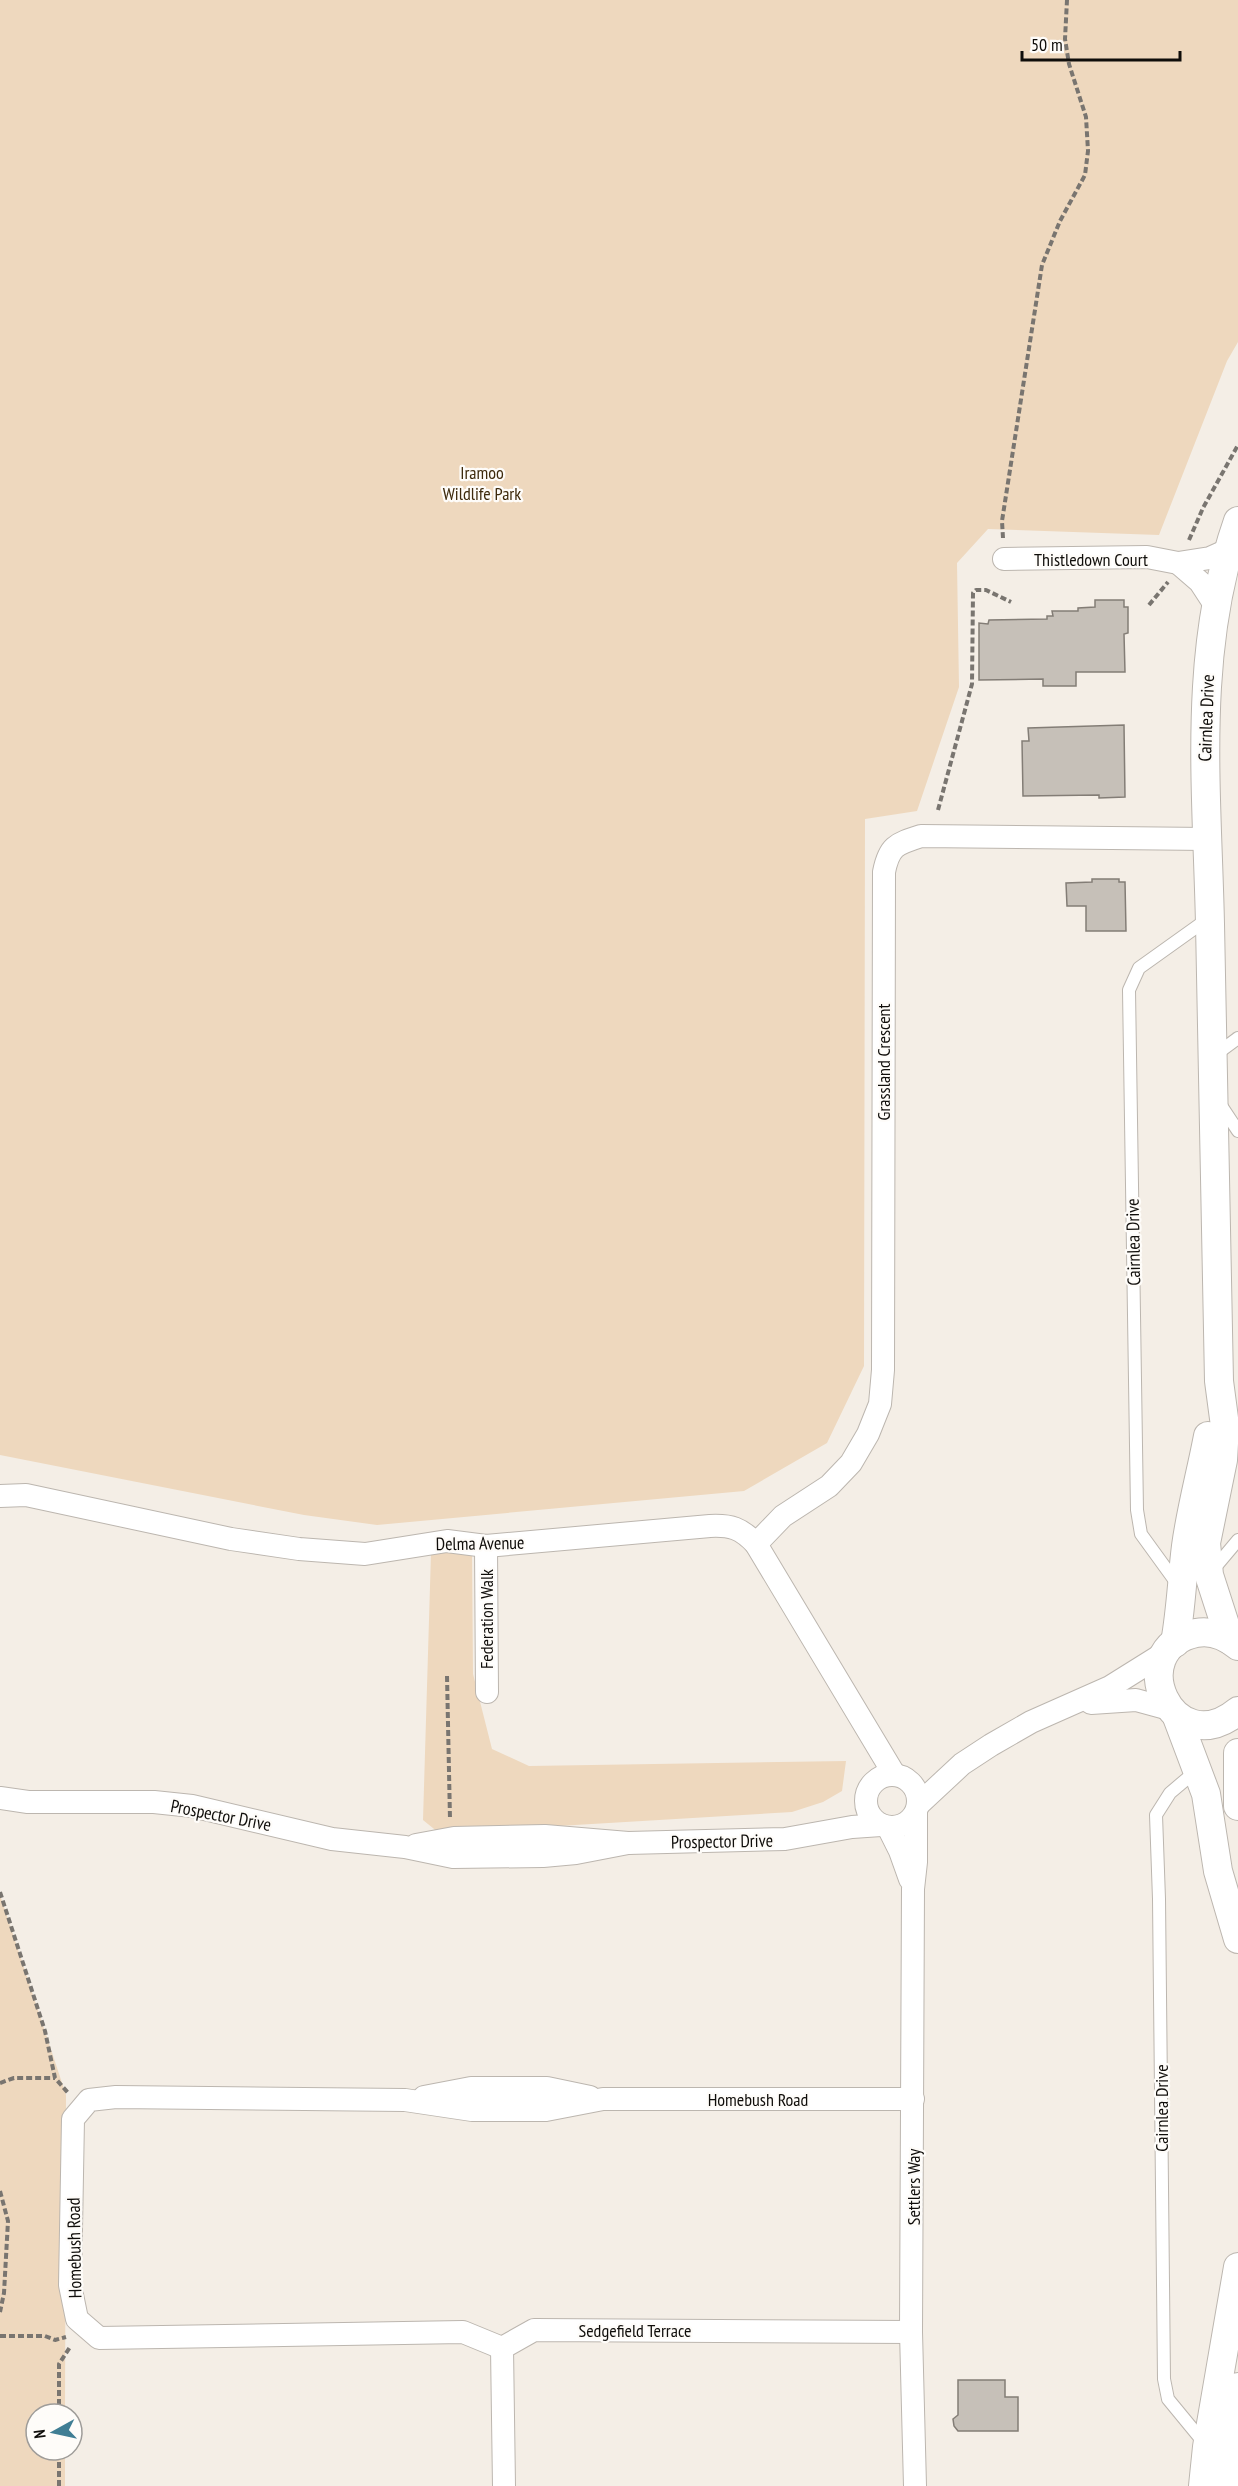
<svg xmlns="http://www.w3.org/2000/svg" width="1238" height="2486" font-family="'PT Sans Narrow',sans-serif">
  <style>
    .green { fill: #eed8be }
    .building { fill: #c6c0b8; stroke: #837d76; stroke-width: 1.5 }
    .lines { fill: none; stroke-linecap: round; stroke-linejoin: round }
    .service-casing { stroke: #bcb6af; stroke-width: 14 }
    .minor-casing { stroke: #bcb6af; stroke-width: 24 }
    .tertiary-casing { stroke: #bcb6af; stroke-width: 30 }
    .path { stroke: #797570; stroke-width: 4; stroke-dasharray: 6 3; stroke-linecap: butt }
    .service { stroke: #fff; stroke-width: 12 }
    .minor { stroke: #fff; stroke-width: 22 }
    .tertiary { stroke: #fff; stroke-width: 28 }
    .labels { text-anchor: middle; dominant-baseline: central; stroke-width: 4.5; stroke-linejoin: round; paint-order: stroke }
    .park-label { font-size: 18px; fill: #3e2a0c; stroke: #fefcf9 }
    .street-label { font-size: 18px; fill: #0f0d0a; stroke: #fefcf9 }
  </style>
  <rect width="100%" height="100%" fill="#f4eee6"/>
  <!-- green -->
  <g class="green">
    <polygon points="0,0 1238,0 1238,342 1227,361 1159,535 988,529 957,563 959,687 917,811 865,819 864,1366 827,1443 744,1491 377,1525 304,1515 0,1455"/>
    <polygon points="431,1553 472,1553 473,1674 492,1749 529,1766 846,1761 842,1791 823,1802 792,1812 439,1833 423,1820"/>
    <polygon points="0,1895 66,2095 65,2414 36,2414 36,2450 65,2450 65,2486 0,2486"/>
  </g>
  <!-- building -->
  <g class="building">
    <polygon points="1095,600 1124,600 1124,607 1128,607 1128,633 1124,634 1125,672 1076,672 1076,686 1043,686 1043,679 979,680 979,623 988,624 989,620 1047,619 1047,616 1053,616 1052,611 1078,611 1078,608 1095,607"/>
    <polygon points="1124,725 1125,797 1099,798 1099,795 1023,796 1022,741 1029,741 1028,728"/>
    <polygon points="1092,879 1119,879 1119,882 1125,882 1126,931 1086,931 1086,906 1067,906 1066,883 1092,882"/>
    <polygon points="958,2380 1005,2380 1005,2397 1018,2397 1018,2431 958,2431 954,2426 953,2419 958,2415"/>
  </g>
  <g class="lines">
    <defs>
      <g id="service">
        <polyline points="1215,1055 1238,1038"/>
        <polyline points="1220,1104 1238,1131"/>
        <polyline points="1212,1571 1238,1540"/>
        <polyline points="1178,1585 1141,1534 1137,1510 1129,990 1139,968 1209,918"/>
        <polyline points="1196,1771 1170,1793 1156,1815 1159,1899 1164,2379 1168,2399 1205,2444"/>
      </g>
      <g id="minor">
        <polyline points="1004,559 1147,557 1178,563 1210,558 1230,549"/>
        <polyline points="1178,563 1200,582 1215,605"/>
        <path d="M0 1496 26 1495 231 1539 299 1549 365 1554 447 1541 486 1546 710 1526C731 1525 741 1528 756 1544L894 1774"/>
        <path d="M756 1544 783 1516 829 1486 851 1463 868 1434 880 1404 883 1370 884 872C889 846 896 844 921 836L1207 839"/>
        <polyline points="486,1546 487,1692"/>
        <polyline points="1091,1703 1136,1700 1169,1709"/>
        <circle cx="892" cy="1801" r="26"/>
        <polyline points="0,1798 28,1802 154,1802 192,1806 332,1839 405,1847 453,1857 543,1856 576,1853 628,1843"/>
        <polyline points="918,1805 962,1764 991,1745 1031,1722 1110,1687 1166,1652"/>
        <polyline points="888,1827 900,1851 910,1879"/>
        <polyline points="416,1845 454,1838 545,1836 628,1843 785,1839 852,1827 881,1825"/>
        <polyline points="424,2097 471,2088 547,2088 590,2097"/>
        <polyline points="502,2348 463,2332 99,2338 77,2319 70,2285 73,2119 89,2100 116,2097 405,2100 472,2110 546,2110 603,2099 913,2099"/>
        <polyline points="504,2486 502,2348 534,2330 911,2332"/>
        <polyline points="915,2486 911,2332 913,1889 916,1862 916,1814"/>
      </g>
      <g id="tertiary">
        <path d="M1230 1640 1209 1575 1206 1543 1223 1460 1225 1426 1219 1381C1216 1229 1213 1076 1210 924 1207 788 1192 652 1238 521"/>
        <path d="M1175 1643C1181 1610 1182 1578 1186 1546 1191 1509 1201 1473 1208 1436"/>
        <path d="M1238 1646C1226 1636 1211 1630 1196 1633 1121 1649 1172 1765 1238 1711"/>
        <polyline points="1177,1717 1206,1794 1218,1871 1238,1939"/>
        <polyline points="1238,1753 1238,1806"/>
        <polyline points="1203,2486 1207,2447 1238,2267"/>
        <polyline points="1231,2486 1229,2457 1238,2387"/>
      </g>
    </defs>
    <!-- service casing -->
    <use href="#service" class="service-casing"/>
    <!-- minor casing -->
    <use href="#minor" class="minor-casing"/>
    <!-- tertiary casing -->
    <use href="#tertiary" class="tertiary-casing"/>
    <!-- path -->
    <g class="path">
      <polyline points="1003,538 1002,521 1042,265 1060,221 1085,175 1088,151 1086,117 1069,64 1065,39 1067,0"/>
      <polyline points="1189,540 1203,508 1238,445"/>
      <polyline points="1149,605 1168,582"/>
      <polyline points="938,810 972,684 973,593 976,590 986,590 1011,602"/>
      <polyline points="447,1676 450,1819"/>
      <polyline points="0,1892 45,2031 55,2078 69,2094"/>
      <polyline points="0,2083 14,2078 55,2078"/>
      <polyline points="0,2191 8,2221 4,2293 0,2312"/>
      <polyline points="0,2336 45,2336 55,2340 66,2337"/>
      <polyline points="59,2414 59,2364 70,2347"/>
      <polyline points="59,2486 59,2450"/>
    </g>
    <!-- service -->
    <use href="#service" class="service"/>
    <!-- minor -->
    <use href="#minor" class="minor"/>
    <!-- tertiary -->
    <use href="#tertiary" class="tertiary"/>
  </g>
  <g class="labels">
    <!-- park labels -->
    <g class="park-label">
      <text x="482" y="472">Iramoo<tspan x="482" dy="21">Wildlife Park</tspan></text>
    </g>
    <!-- street labels -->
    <g class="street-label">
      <text x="1091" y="559">Thistledown Court</text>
      <text transform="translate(1206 718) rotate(-88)">Cairnlea Drive</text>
      <text transform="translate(883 1062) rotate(-90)">Grassland Crescent</text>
      <text transform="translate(1133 1242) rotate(-91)">Cairnlea Drive</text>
      <text transform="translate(480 1543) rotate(-1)">Delma Avenue</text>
      <text transform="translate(486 1619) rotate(-90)">Federation Walk</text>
      <text transform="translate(221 1815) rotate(11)">Prospector Drive</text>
      <text transform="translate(722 1841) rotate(-1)">Prospector Drive</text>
      <text x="758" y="2099">Homebush Road</text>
      <text transform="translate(1161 2108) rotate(-90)">Cairnlea Drive</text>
      <text transform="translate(913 2187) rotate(-90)">Settlers Way</text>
      <text transform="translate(74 2248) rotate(-91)">Homebush Road</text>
      <text x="635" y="2330">Sedgefield Terrace</text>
    </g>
  </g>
  <!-- north arrow -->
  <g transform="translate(54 2432) rotate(262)"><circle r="28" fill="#fefcf9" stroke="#9e9c99" stroke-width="1.5"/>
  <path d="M0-4.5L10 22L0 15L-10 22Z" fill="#407e94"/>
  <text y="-9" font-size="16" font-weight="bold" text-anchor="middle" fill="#0f0d0a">N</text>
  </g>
  <!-- scale -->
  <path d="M1022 51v9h158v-9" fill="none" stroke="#0f0d0a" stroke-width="3"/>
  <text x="1031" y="51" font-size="18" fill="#0f0d0a" stroke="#fefcf9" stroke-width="4.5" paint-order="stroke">50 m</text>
</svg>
